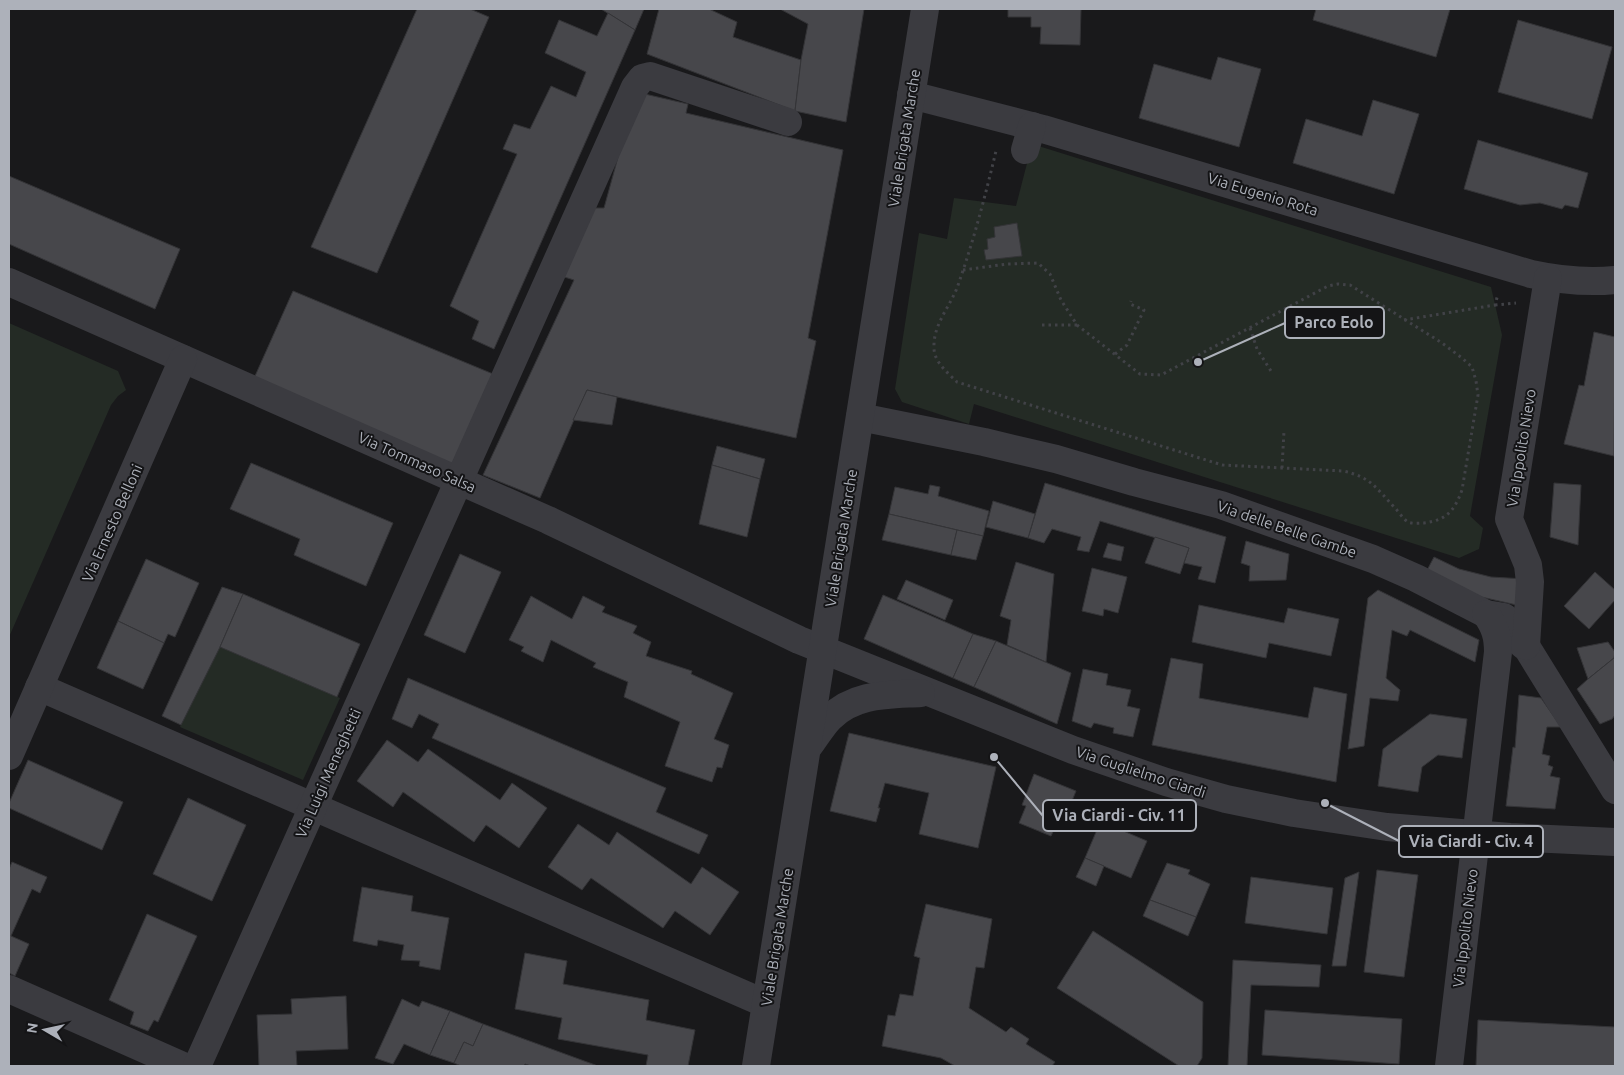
<svg xmlns="http://www.w3.org/2000/svg" width="1624" height="1075" font-family="Ubuntu,sans-serif">
  <style>
    .green { fill: #242b25 }
    .building { fill: #47474b; stroke: #343437 }
    .lines { fill: none; stroke-linecap: round; stroke-linejoin: round }
    .path { stroke: #414247; stroke-width: 3; stroke-dasharray: 2.5 4; stroke-linecap: butt }
    .minor { stroke: #3b3b40; stroke-width: 28 }
    .labels { text-anchor: middle; dominant-baseline: central; stroke-width: 4; stroke-linejoin: round; paint-order: stroke }
    .street-label { font-size: 15px; fill: #adb1ba; stroke: #141416 }
    .leader { fill: none; stroke: #adb1ba; stroke-width: 2 }
    .callout-dot { fill: #adb1ba; stroke: #141416; stroke-width: 2 }
    .callout { fill: #141416; stroke: #adb1ba; stroke-width: 2 }
    .callout-label { font-size: 16px; text-anchor: middle; font-weight: bold; fill: #adb1ba }
  </style>
  <rect width="100%" height="100%" fill="#19191b"/>
  <!-- green -->
  <g class="green">
    <polygon points="1032,144 1491,287 1502,335 1470,516 1483,528 1479,549 1459,558 974,404 969,424 902,402 895,389 919,233 947,239 954,198 1016,206"/>
    <polygon points="9,323 118,371 126,390 118,396 111,405 9,637"/>
    <polygon points="220,647 340,698 303,780 180,727"/>
  </g>
  <!-- building -->
  <g class="building">
    <polygon points="417,9 470,9 489,17 377,273 311,247"/>
    <polygon points="601,9 644,9 635,30"/>
    <polygon points="659,9 709,9 737,22 733,37 801,60 795,111 647,54"/>
    <polygon points="780,9 864,9 846,122 795,111 801,60 808,24"/>
    <polygon points="1008,9 1081,9 1080,45 1040,44 1041,27 1031,27 1031,17 1008,17"/>
    <polygon points="1316,9 1450,9 1436,57 1313,20"/>
    <polygon points="608,13 635,30 494,349 472,339 479,321 450,306 517,154 503,149 514,124 530,129 551,86 576,97 586,72 545,53 559,20 597,36"/>
    <polygon points="1518,20 1612,47 1592,119 1498,92"/>
    <polygon points="1218,57 1261,69 1239,147 1139,118 1154,64 1211,80"/>
    <polygon points="636,92 688,104 686,113 843,150 808,338 816,341 796,438 587,390 540,498 483,475 574,280 558,275 587,208 604,208"/>
    <polygon points="1373,100 1419,114 1394,194 1293,163 1306,119 1362,136"/>
    <polygon points="1478,140 1588,173 1578,208 1565,205 1562,209 1540,203 1520,205 1464,189"/>
    <polygon points="9,176 180,249 155,309 9,244"/>
    <polygon points="1017,223 1022,256 986,260 984,250 988,249 987,239 995,237 994,227"/>
    <polygon points="293,291 510,381 469,482 251,385"/>
    <polygon points="1594,332 1615,337 1614,456 1564,444 1579,385 1584,386"/>
    <polygon points="587,390 617,397 612,425 573,420"/>
    <polygon points="717,446 765,459 760,479 712,465"/>
    <polygon points="251,463 393,523 366,586 294,555 300,539 230,509"/>
    <polygon points="712,465 760,479 747,537 699,524"/>
    <polygon points="1045,483 1226,537 1215,583 1198,579 1202,567 1184,563 1189,548 1100,521 1089,552 1077,550 1081,537 1052,529 1044,543 1028,538"/>
    <polygon points="1554,483 1581,485 1578,545 1550,537"/>
    <polygon points="930,485 940,487 938,496 989,511 983,536 889,514 895,487 928,494"/>
    <polygon points="993,501 1035,514 1028,538 986,527"/>
    <polygon points="889,514 957,530 951,555 882,540"/>
    <polygon points="957,530 983,536 976,560 951,555"/>
    <polygon points="1155,537 1189,548 1180,574 1145,563"/>
    <polygon points="1246,541 1289,554 1286,580 1249,581 1250,566 1241,563"/>
    <polygon points="1108,543 1124,547 1121,561 1103,557"/>
    <polygon points="460,554 501,572 465,653 424,635"/>
    <polygon points="1434,557 1459,569 1491,577 1525,579 1521,606 1455,591 1423,578"/>
    <polygon points="146,559 199,583 175,637 168,634 164,643 118,621"/>
    <polygon points="1016,562 1054,574 1046,662 1007,645 1011,620 1000,616"/>
    <polygon points="1092,568 1127,577 1118,613 1104,609 1103,616 1082,611"/>
    <polygon points="1595,572 1615,590 1615,600 1589,629 1564,606"/>
    <polygon points="906,580 953,600 945,620 897,599"/>
    <polygon points="222,587 243,594 220,647 181,725 162,716"/>
    <polygon points="1378,590 1479,640 1475,662 1410,630 1407,636 1392,630 1386,678 1400,690 1398,701 1370,698 1364,746 1348,749 1368,598"/>
    <polygon points="243,594 360,644 337,697 220,647"/>
    <polygon points="883,595 973,634 953,678 864,639"/>
    <polygon points="531,596 572,619 583,596 605,607 602,612 637,626 633,633 651,642 646,656 692,671 691,674 733,693 714,739 729,745 722,768 717,767 712,782 665,766 680,722 624,697 628,682 593,667 596,663 551,640 543,662 521,651 524,647 509,640"/>
    <polygon points="1199,605 1284,623 1288,608 1339,619 1331,656 1269,643 1266,658 1192,642"/>
    <polygon points="118,621 164,643 143,689 97,668"/>
    <polygon points="973,634 996,641 974,687 953,678"/>
    <polygon points="996,641 1071,673 1057,724 974,687"/>
    <polygon points="1608,642 1615,652 1614,658 1588,679 1577,648"/>
    <polygon points="1171,658 1203,664 1199,698 1308,718 1314,687 1347,694 1336,782 1152,745"/>
    <polygon points="1614,658 1615,660 1615,715 1612,719 1600,724 1577,689 1588,679"/>
    <polygon points="1083,669 1108,674 1106,685 1131,690 1127,706 1140,709 1133,737 1113,733 1114,728 1094,723 1091,728 1072,721"/>
    <polygon points="408,678 666,788 656,812 708,835 699,854 432,738 439,724 419,714 412,728 392,719"/>
    <polygon points="1519,695 1541,698 1561,727 1547,727 1542,754 1550,756 1548,765 1553,767 1550,776 1560,778 1555,809 1506,806 1513,747 1515,748"/>
    <polygon points="1430,714 1467,719 1462,758 1438,755 1422,767 1418,792 1378,786 1383,749"/>
    <polygon points="849,733 996,767 978,848 919,834 929,793 885,783 878,808 880,808 876,822 830,811"/>
    <polygon points="387,740 418,762 428,749 500,800 512,783 547,808 519,848 486,825 474,842 403,792 393,807 357,781"/>
    <polygon points="28,760 123,802 102,850 9,808 9,803"/>
    <polygon points="1034,774 1076,791 1063,823 1058,821 1051,836 1019,823 1026,806 1022,805"/>
    <polygon points="188,798 246,825 212,901 153,874"/>
    <polygon points="1102,818 1124,825 1121,830 1147,841 1131,878 1085,858"/>
    <polygon points="578,824 609,845 617,832 691,884 702,867 739,892 710,935 675,911 663,928 591,878 582,890 548,867"/>
    <polygon points="1085,858 1104,866 1096,886 1076,877"/>
    <polygon points="12,862 47,877 40,893 32,889 11,936 29,944 15,976 9,973 9,869"/>
    <polygon points="1167,863 1190,870 1188,874 1210,884 1196,917 1150,900"/>
    <polygon points="1377,870 1418,875 1404,977 1364,972"/>
    <polygon points="1359,872 1346,966 1332,966 1345,878"/>
    <polygon points="1251,877 1333,888 1327,934 1245,923"/>
    <polygon points="362,887 413,896 411,911 449,918 440,970 419,966 420,961 401,960 404,945 378,940 377,946 353,941"/>
    <polygon points="1150,900 1196,917 1188,936 1143,916"/>
    <polygon points="926,904 992,919 984,968 976,967 969,1008 1006,1032 1011,1027 1029,1039 1026,1044 1055,1062 1052,1066 955,1066 941,1058 882,1046 888,1015 895,1016 900,994 913,996 920,958 914,956"/>
    <polygon points="147,914 197,936 158,1022 154,1020 148,1031 130,1024 134,1012 109,1000"/>
    <polygon points="1093,931 1203,1002 1202,1058 1197,1066 1179,1066 1057,988"/>
    <polygon points="525,953 567,961 563,984 649,1000 646,1020 695,1030 688,1066 646,1066 648,1055 558,1039 562,1018 515,1009"/>
    <polygon points="1233,960 1321,965 1319,987 1251,985 1247,1066 1228,1066"/>
    <polygon points="346,996 348,1049 296,1051 297,1066 259,1066 257,1015 292,1014 291,999"/>
    <polygon points="402,999 419,1007 422,1001 450,1011 430,1055 404,1044 393,1064 375,1058"/>
    <polygon points="1265,1010 1402,1019 1399,1064 1262,1055"/>
    <polygon points="450,1011 483,1024 473,1046 464,1042 454,1063 430,1055"/>
    <polygon points="1478,1020 1615,1027 1615,1066 1476,1066"/>
    <polygon points="483,1024 598,1066 531,1066 525,1064 524,1066 461,1066 454,1063 464,1042 473,1046"/>
  </g>
  <g class="lines">
    <!-- path -->
    <g class="path">
      <path d="M963 270 1007 264 1038 263 1050 274 1061 300 1077 325 1140 374 1161 375 1328 286 1338 284 1350 285 1442 343 1462 358 1472 367 1476 381 1478 395 1462 490C1454 512 1446 520 1424 523 1419 523 1412 524 1408 522 1403 519 1399 512 1395 508 1376 488 1371 477 1343 471L1222 465 957 382C948 373 934 362 934 348 933 325 949 308 957 288 973 243 985 197 996 151"/>
      <polyline points="1495,305 1516,303"/>
      <polyline points="1404,320 1495,305 1498,294"/>
      <polyline points="1042,325 1077,325"/>
      <polyline points="1250,328 1257,349 1271,371"/>
      <polyline points="1115,354 1127,345 1144,310 1130,304 1131,301"/>
      <polyline points="1282,468 1284,431"/>
    </g>
    <!-- minor -->
    <g class="minor">
      <path d="M911 95 1043 129 1531 274C1559 280 1586 283 1615 280"/>
      <polyline points="1025,150 1032,126"/>
      <polyline points="9,282 548,520 799,640 1073,750 1166,782 1226,799 1294,813 1387,827 1510,837 1615,842"/>
      <polyline points="860,417 984,442 1056,459 1134,482 1221,505 1373,559 1416,578 1486,614 1504,617 1513,624 1522,634 1526,646 1615,790"/>
      <polyline points="1523,645 1526,646 1530,582 1528,565 1509,519 1548,278"/>
      <polyline points="39,687 766,1004"/>
      <path d="M809 746C816 737 822 726 830 718 855 693 888 695 921 693"/>
      <polyline points="9,756 183,359"/>
      <polyline points="9,989 183,1066"/>
      <polyline points="197,1066 635,87 642,78 650,76 788,122"/>
      <polyline points="756,1066 925,9"/>
      <path d="M1449 1066 1498 652C1498 636 1495 627 1486 614"/>
    </g>
  </g>
  <g class="labels">
    <!-- street labels -->
    <g class="street-label">
      <text transform="translate(904 138) rotate(-81)">Viale Brigata Marche</text>
      <text transform="translate(1263 194) rotate(17)">Via Eugenio Rota</text>
      <text transform="translate(1521 448) rotate(-81)">Via Ippolito Nievo</text>
      <text transform="translate(417 462) rotate(24)">Via Tommaso Salsa</text>
      <text transform="translate(112 523) rotate(-66)">Via Ernesto Belloni</text>
      <text transform="translate(1287 529) rotate(19)">Via delle Belle Gambe</text>
      <text transform="translate(841 538) rotate(-81)">Viale Brigata Marche</text>
      <text transform="translate(1141 772) rotate(18)">Via Guglielmo Ciardi</text>
      <text transform="translate(328 773) rotate(-66)">Via Luigi Meneghetti</text>
      <text transform="translate(1465 928) rotate(-83)">Via Ippolito Nievo</text>
      <text transform="translate(777 937) rotate(-81)">Viale Brigata Marche</text>
    </g>
  </g>
  <!-- callouts -->
  <path class="leader" d="M1198 362L1285 323M994 757L1043 816M1325 803L1399 841"/>
  <g class="callout-dot">
    <circle cx="1198" cy="362" r="5"/>
    <circle cx="994" cy="757" r="5"/>
    <circle cx="1325" cy="803" r="5"/>
  </g>
  <g class="callout">
    <rect x="1285" y="307" width="99" height="31" rx="5"/>
    <rect x="1043" y="800" width="153" height="31" rx="5"/>
    <rect x="1399" y="826" width="144" height="31" rx="5"/>
  </g>
  <g class="callout-label">
    <text x="1334" y="328">Parco Eolo</text>
    <text x="1119" y="821">Via Ciardi - Civ. 11</text>
    <text x="1471" y="847">Via Ciardi - Civ. 4</text>
  </g>
  <!-- border -->
  <rect width="1624" height="1075" fill="none" stroke="#adb1ba" stroke-width="20"/>
  <!-- north arrow -->
  <g transform="translate(45 1030) rotate(279)" stroke="#141416" stroke-width="4" paint-order="stroke">
  <path d="M0-4L9 19L0 12L-9 19Z" fill="#adb1ba"/>
  <text y="-8" font-size="14" font-weight="bold" text-anchor="middle" fill="#adb1ba">N</text>
  </g>
</svg>
